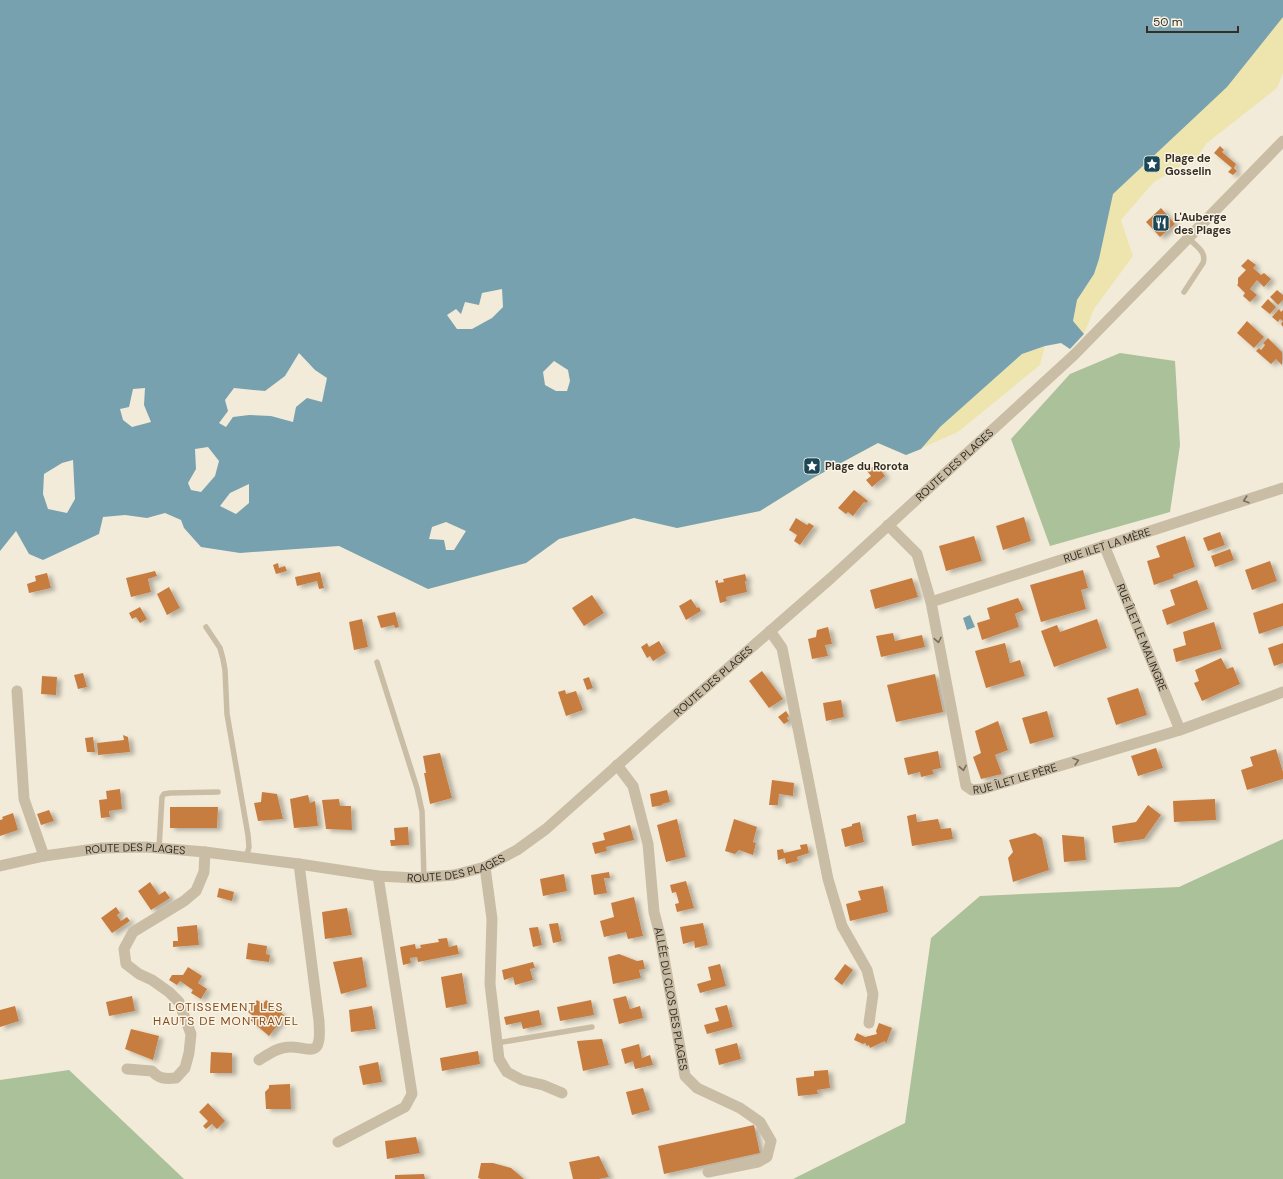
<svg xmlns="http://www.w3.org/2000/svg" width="1283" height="1179" font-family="'DM Sans',sans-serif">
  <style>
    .green { fill: #abc199 }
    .sand { fill: #eee5ae }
    .water { fill: #77a1af; fill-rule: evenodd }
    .building { fill: #c87d41; filter: url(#shadow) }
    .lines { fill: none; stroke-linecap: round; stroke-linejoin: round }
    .service { stroke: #cabda5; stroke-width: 5.5 }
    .minor { stroke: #cabda5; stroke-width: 11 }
    .tertiary { stroke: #cabda5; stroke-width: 11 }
    .oneway { stroke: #786e5f }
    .labels { text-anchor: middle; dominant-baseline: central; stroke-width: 3; stroke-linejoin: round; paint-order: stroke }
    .poi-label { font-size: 11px; font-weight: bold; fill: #352e26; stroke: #f9f4e5; text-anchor: start }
    .street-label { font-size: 11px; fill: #352e26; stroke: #f9f4e5 }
    .neighbourhood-label { font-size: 12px; letter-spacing: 1px; fill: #854c1e; stroke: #f9f4e5 }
  </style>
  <defs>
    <filter id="shadow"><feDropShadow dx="4.5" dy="2.5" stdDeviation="2" flood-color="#0004"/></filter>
  </defs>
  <rect width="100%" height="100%" fill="#f2ebd9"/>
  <!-- green -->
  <g class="green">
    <polygon points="1120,353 1175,361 1180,445 1170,512 1050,546 1011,439 1070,374"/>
    <polygon points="1283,839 1283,1179 793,1179 905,1123 931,938 980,896 1179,887"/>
    <polygon points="69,1070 184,1179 0,1179 0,1080"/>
  </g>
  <!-- sand -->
  <g class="sand">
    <polygon points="1283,0 1283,73 1277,88 1207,143 1197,157 1154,182 1121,220 1133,256 1094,309 1084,334 1073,321 1077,300 1094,274 1099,259 1114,170"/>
    <polygon points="1045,346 1040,365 958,432 906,455 878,443 813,478 760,511 677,528 634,518 559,539 526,563 428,589 394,572 546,541 963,406 1022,354"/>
  </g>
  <!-- water -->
  <g class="water">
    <path d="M0 0H1283V17L1227 87 1113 194 1099 259 1094 274 1077 300 1073 321 1084 334 1070 349 1061 343 1045 346 1022 354 940 427 921 449 906 455 878 443 813 478 760 511 677 528 634 518 559 539 526 563 428 589 339 546 240 553 201 547 184 528 181 520 165 513 147 518 125 515 103 517 99 534 43 560 29 554 16 531 0 551ZM502 289 503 307 492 318 472 329H457L447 315 456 309 461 314 465 302 479 305 482 293ZM299 353 315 370 327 378 322 402 307 398 296 407 293 422 271 416 249 415 233 417 226 427 219 423 228 411 225 400 234 388 265 391 285 376ZM554 361 568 370 570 381 567 391H556L545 385 543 372ZM145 388 144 405 151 422 132 427 123 420 120 409 129 407 133 389ZM208 447 219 461 215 476 201 492 191 490 188 483 196 469 195 449ZM73 460 75 499 67 513 48 509 43 494 44 474 62 463ZM249 484V503L236 514 220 506 230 493ZM446 522 466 531 454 550H446L444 540 429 539 432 527Z"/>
    <polygon points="970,615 975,627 967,630 963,618"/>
  </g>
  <!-- building -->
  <g class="building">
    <polygon points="1220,146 1224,150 1222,152 1236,164 1234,168 1237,171 1233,175 1228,172 1232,168 1214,153"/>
    <polygon points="1161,208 1175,224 1160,237 1146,222"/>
    <polygon points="1248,259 1256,265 1253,268 1261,275 1264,273 1271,279 1264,287 1257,280 1250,289 1257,295 1250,302 1243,296 1245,293 1237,285 1238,284 1238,278 1246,270 1241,266"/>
    <polygon points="1277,290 1283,295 1283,300 1278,305 1270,297"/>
    <polygon points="1268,299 1276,307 1270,314 1261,307"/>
    <polygon points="1279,309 1281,312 1283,310 1283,327 1281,324 1283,321 1280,319 1278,322 1272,317"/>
    <polygon points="1247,321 1264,337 1254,348 1237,333"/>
    <polygon points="1268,338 1282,352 1282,365 1276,359 1271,364 1256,351 1259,348 1261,350 1265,345 1263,343"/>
    <polygon points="876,464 885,476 872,487 866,480 871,476 867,471"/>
    <polygon points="854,490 868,501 866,503 864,502 853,516 848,512 846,514 838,508"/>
    <polygon points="1024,517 1031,541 1003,550 996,526"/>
    <polygon points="796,518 807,525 809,523 814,526 800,545 794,541 797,535 789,530"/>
    <polygon points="1220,532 1225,545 1208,551 1203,538"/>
    <polygon points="974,536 982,561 946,571 939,546"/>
    <polygon points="1185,536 1195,567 1173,575 1174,578 1154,585 1147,561 1160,557 1156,546"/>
    <polygon points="1230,549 1234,560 1215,567 1211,556"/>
    <polygon points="1270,561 1277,581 1252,590 1245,570"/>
    <polygon points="278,563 279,568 285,566 287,571 276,574 273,565"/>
    <polygon points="1083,570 1088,588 1081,590 1086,609 1041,622 1030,585"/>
    <polygon points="155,571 157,576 148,579 151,592 131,597 126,578"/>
    <polygon points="320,572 324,588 319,589 317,581 297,586 295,577"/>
    <polygon points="47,573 51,588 29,593 27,584 36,581 35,576"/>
    <polygon points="745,574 747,581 745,581 747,592 726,597 727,601 720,603 715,581 718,580 718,583 724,582 723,579"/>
    <polygon points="912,578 918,597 875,609 870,590"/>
    <polygon points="1197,580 1208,609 1167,625 1162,610 1175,605 1170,590"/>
    <polygon points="169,587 180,608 167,615 157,594"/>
    <polygon points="592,595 604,613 584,626 572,608"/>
    <polygon points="1018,598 1024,610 1015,614 1019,627 982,640 977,623 990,619 987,608"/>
    <polygon points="691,599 697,608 699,607 701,611 686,620 679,606"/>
    <polygon points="1283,603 1283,626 1259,634 1253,613"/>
    <polygon points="140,607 147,619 140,623 136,617 132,619 129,613"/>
    <polygon points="395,612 399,627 395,628 394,625 381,628 377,616"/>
    <polygon points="362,619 368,647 354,650 349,622"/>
    <polygon points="1097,619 1107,648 1054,667 1041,631 1057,625 1060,632"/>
    <polygon points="1214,622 1222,649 1176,662 1173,649 1186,645 1183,632"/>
    <polygon points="828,627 832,644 825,645 828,656 812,659 808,639 816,637 817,630"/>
    <polygon points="893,633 895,641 922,635 925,647 881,657 876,636"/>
    <polygon points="659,641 666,653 653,661 650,656 647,658 641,647 647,643 649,647"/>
    <polygon points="1005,643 1010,663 1020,660 1025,676 986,688 975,651"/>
    <polygon points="1283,643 1283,663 1274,666 1268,648"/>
    <polygon points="1221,658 1227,669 1233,667 1240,684 1202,701 1194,683 1199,681 1195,670"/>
    <polygon points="762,671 783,699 769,708 749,681"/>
    <polygon points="83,673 87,687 78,689 74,675"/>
    <polygon points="935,674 943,712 896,722 887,685"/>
    <polygon points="42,676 57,677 56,695 41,694"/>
    <polygon points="589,677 593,688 587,690 583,679"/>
    <polygon points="1138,688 1147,715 1116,725 1107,698"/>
    <polygon points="565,690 566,694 576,691 583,710 566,716 558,692"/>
    <polygon points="841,700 844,717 826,721 823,703"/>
    <polygon points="786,711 789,716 787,718 789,721 784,724 778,717"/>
    <polygon points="1047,711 1054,737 1030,744 1022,718"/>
    <polygon points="998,721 1008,750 995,755 1002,774 981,779 973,757 981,753 975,731"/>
    <polygon points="123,735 128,737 130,752 98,755 97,743 124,740"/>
    <polygon points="93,737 95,752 87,752 85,738"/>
    <polygon points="1156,748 1163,768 1138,776 1131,756"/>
    <polygon points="1276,749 1283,772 1283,779 1247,790 1241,770 1253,766 1250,757"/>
    <polygon points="938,751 941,768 932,770 934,774 921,777 920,772 908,775 904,758"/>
    <polygon points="440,753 452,798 430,804 424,773 426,773 423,756"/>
    <polygon points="772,780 794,783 793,796 779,794 778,805 769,805"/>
    <polygon points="120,789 122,809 109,811 110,817 101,818 99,800 107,799 106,791"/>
    <polygon points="667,790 670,802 662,804 663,805 652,807 650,794"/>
    <polygon points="262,792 277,794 283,819 258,821 254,803 261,802"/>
    <polygon points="308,795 310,803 315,801 318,826 294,828 290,799"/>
    <polygon points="339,799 340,806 351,806 352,830 326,829 322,800"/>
    <polygon points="1215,799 1216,820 1174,822 1173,801"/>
    <polygon points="1148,805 1161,815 1144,839 1114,843 1112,826 1136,822"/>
    <polygon points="170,807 218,807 217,828 170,828"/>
    <polygon points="49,810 54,821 41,825 37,814"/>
    <polygon points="13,813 18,830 0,836 0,820 3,819 2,817"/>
    <polygon points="916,814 917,822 938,819 941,829 951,828 953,839 912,846 907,816"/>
    <polygon points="677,819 686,857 666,862 657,825"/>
    <polygon points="734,819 757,827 753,842 756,843 753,855 739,850 735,854 725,851"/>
    <polygon points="860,822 864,842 845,847 841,829 852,826 852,824"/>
    <polygon points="630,825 634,840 606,847 607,851 595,854 592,843 605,840 603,833"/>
    <polygon points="408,827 409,845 391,846 390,840 395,840 394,828"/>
    <polygon points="1035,833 1042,838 1049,870 1013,882 1008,858 1013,852 1009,840"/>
    <polygon points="1062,835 1084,837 1086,860 1064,862"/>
    <polygon points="807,844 809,853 797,857 798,861 786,864 785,858 778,860 777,850 783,849 784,853 801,849 800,845"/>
    <polygon points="609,872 610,878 604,878 607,893 594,895 591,875"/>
    <polygon points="564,874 567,891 543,896 540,879"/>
    <polygon points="686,881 694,908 677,912 675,904 679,903 676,892 672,893 670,885"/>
    <polygon points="150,882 159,895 165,891 170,898 151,910 138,891"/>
    <polygon points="883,886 888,912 850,921 846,904 861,900 858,891"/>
    <polygon points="219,888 234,892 232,901 217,897"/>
    <polygon points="634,897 643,936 628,939 626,932 604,937 600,921 614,917 611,903"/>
    <polygon points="116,907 120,913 117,915 121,921 127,917 130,921 112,933 101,918"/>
    <polygon points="347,908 352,935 325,939 322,912"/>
    <polygon points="558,923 562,941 553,943 549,924"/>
    <polygon points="703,923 708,945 695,948 694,941 683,944 680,927"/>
    <polygon points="197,925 199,945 173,947 173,941 178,941 177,927"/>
    <polygon points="538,927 542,945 533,947 529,928"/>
    <polygon points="447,938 449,947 457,945 459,954 418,962 417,957 410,958 411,963 403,965 400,947 415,944 416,949 421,948 420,945 439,942 438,939"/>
    <polygon points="248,943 267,946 266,954 270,955 269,962 246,959"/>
    <polygon points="619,954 637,961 643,960 645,969 639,970 641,978 613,984 608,957"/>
    <polygon points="362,957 367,987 341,994 333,962"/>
    <polygon points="533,962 535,968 530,969 533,980 515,985 513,977 504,980 502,970"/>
    <polygon points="720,964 726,986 700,993 697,984 711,980 708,967"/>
    <polygon points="845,964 853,970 842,985 834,979"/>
    <polygon points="188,967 202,976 198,983 207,989 201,999 191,993 193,990 180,981 177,985 169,980 172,975 183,975"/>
    <polygon points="462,973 467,1004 446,1008 441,977"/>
    <polygon points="132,996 135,1011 109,1016 106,1002"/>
    <polygon points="626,996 630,1009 640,1006 643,1018 619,1024 613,999"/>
    <polygon points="257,1000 263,1004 266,1000 285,1016 269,1036 250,1020 253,1016 248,1012"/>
    <polygon points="591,1000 594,1015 560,1021 557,1007"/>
    <polygon points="727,1005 733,1027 707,1034 704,1025 719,1021 715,1008"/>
    <polygon points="15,1006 19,1021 0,1027 0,1010"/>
    <polygon points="372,1006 376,1029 351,1032 349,1010"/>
    <polygon points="539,1010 542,1025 523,1029 521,1022 506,1025 504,1017"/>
    <polygon points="879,1023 892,1028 886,1044 885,1041 870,1048 869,1045 867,1046 865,1043 863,1044 854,1040 857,1033 865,1037 877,1034 876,1031"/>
    <polygon points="131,1029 159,1036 153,1060 125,1049"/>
    <polygon points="602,1039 609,1065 583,1071 577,1041"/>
    <polygon points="737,1043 741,1059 719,1065 715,1049"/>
    <polygon points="639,1044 642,1058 650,1055 653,1065 635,1069 633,1061 625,1064 621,1049"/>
    <polygon points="478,1051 480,1064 442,1071 440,1058"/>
    <polygon points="211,1052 232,1053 232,1073 210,1073"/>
    <polygon points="378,1062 382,1082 363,1085 359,1066"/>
    <polygon points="828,1070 830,1088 817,1090 818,1094 798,1096 796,1078 814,1076 814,1071"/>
    <polygon points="290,1084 291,1109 266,1109 265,1092 269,1088 269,1085"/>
    <polygon points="643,1088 650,1110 632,1115 626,1092"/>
    <polygon points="208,1103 225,1121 217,1129 212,1124 206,1129 203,1126 208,1121 199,1112"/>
    <polygon points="754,1125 760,1153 664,1174 658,1146"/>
    <polygon points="416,1137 420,1153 387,1159 385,1141"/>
    <polygon points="599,1156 609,1177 599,1179 573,1179 569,1162"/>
    <polygon points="481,1163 493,1163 511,1168 524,1179 481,1179 478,1178"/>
    <polygon points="424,1174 425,1179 395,1179 395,1175"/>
  </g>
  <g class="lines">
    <!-- service -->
    <g class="service">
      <path d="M1184 292 1203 263C1207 252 1196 246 1188 238"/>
      <polyline points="206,627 220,648 223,659 225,670 227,714 248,835 249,847 246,858"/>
      <polyline points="377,662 417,788 422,811 424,878"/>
      <polyline points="159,848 162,797 164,794 170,793 218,792"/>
      <polyline points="497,1043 592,1027"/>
    </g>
    <!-- minor -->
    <g class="minor">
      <path id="s1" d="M888 525 917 554 931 602 966 786 972 790 982 789 1180 730 1283 692"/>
      <path id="s2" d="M1104 545 1180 730"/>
      <path id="s3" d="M931 602 1283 488"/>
      <polyline points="770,631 782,648 828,879 842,926 867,970 873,994 869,1023"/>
      <polyline points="17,691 24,799 44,856"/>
      <path id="s4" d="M617 765 633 786 648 844 654 912 660 935 685 1076 697 1088 740 1108 760 1122 771 1141 767 1157 758 1162 708 1172"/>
      <polyline points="485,867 492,919 490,984 499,1059 507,1072 522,1080 543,1085 562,1093"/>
      <path d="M259 1060C269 1054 278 1047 290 1047 297 1046 313 1053 317 1046 321 1040 319 1028 319 1021L299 864"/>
      <path d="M127 1069 152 1071C159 1079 165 1079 176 1078L185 1068 189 1053 191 1034 179 1002 169 992 152 980 139 974 126 964 124 949 133 932 184 901 196 891 204 872 205 852"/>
      <polyline points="338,1142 405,1107 412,1094 378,876"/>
    </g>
    <!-- tertiary -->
    <path class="tertiary" id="s5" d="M0 866 44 856 102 848 146 847 205 852 299 864 378 876 416 878 454 875 485 867 517 850 546 829 657 730 831 578 1074 355 1283 141"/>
  </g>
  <!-- one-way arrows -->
  <defs><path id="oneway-chevron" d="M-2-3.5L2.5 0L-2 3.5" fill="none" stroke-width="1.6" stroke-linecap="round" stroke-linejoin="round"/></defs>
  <g class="oneway">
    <use href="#oneway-chevron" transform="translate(1246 500) rotate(162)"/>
    <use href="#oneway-chevron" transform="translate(938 640) rotate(79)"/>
    <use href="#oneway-chevron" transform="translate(1076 761) rotate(-17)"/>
    <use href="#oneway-chevron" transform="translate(963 768) rotate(79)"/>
  </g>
  <!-- icons -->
  <defs>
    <symbol id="sight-square" viewBox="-11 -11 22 22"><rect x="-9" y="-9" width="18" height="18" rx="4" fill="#1b4757" stroke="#f9f4e5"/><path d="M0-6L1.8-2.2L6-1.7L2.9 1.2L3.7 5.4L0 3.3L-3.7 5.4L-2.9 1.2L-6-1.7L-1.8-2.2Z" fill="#fff"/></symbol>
    <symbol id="restaurant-square" viewBox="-11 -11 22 22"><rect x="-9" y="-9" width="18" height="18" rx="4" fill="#1b4757" stroke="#f9f4e5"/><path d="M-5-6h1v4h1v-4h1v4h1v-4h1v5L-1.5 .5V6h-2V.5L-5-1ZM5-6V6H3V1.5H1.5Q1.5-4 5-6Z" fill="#fff"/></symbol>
  </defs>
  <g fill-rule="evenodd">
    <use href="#sight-square" x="1142" y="154" width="20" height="20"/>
    <use href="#restaurant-square" x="1151" y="213" width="20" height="20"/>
    <use href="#sight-square" x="802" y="456" width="20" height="20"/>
  </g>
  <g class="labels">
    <!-- poi labels -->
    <g class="poi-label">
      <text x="1165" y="158">Plage de<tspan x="1165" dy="13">Gosselin</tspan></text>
      <text x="1174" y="217">L'Auberge<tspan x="1174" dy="13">des Plages</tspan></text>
      <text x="825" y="466">Plage du Rorota</text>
    </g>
    <!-- street labels -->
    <g class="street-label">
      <text stroke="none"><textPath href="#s5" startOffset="1109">ROUTE DES PLAGES</textPath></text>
      <text stroke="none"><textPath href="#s3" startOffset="185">RUE ILET LA MÈRE</textPath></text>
      <text stroke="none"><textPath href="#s2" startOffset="100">RUE ÎLET LE MALINGRE</textPath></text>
      <text stroke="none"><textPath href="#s5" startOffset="785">ROUTE DES PLAGES</textPath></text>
      <text stroke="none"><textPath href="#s1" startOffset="330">RUE ÎLET LE PÈRE</textPath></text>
      <text stroke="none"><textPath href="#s5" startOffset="137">ROUTE DES PLAGES</textPath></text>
      <text stroke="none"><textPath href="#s5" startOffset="461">ROUTE DES PLAGES</textPath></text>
      <text stroke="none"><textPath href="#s4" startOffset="243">ALLÉE DU CLOS DES PLAGES</textPath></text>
    </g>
    <!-- neighbourhood labels -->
    <g class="neighbourhood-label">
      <text x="226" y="1007">LOTISSEMENT LES<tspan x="226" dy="14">HAUTS DE MONTRAVEL</tspan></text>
    </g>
  </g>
  <!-- scale -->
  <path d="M1147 26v6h91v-6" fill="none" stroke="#352e26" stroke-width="2"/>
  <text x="1153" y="26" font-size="12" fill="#352e26" stroke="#f9f4e5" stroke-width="3" paint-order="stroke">50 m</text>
</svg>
